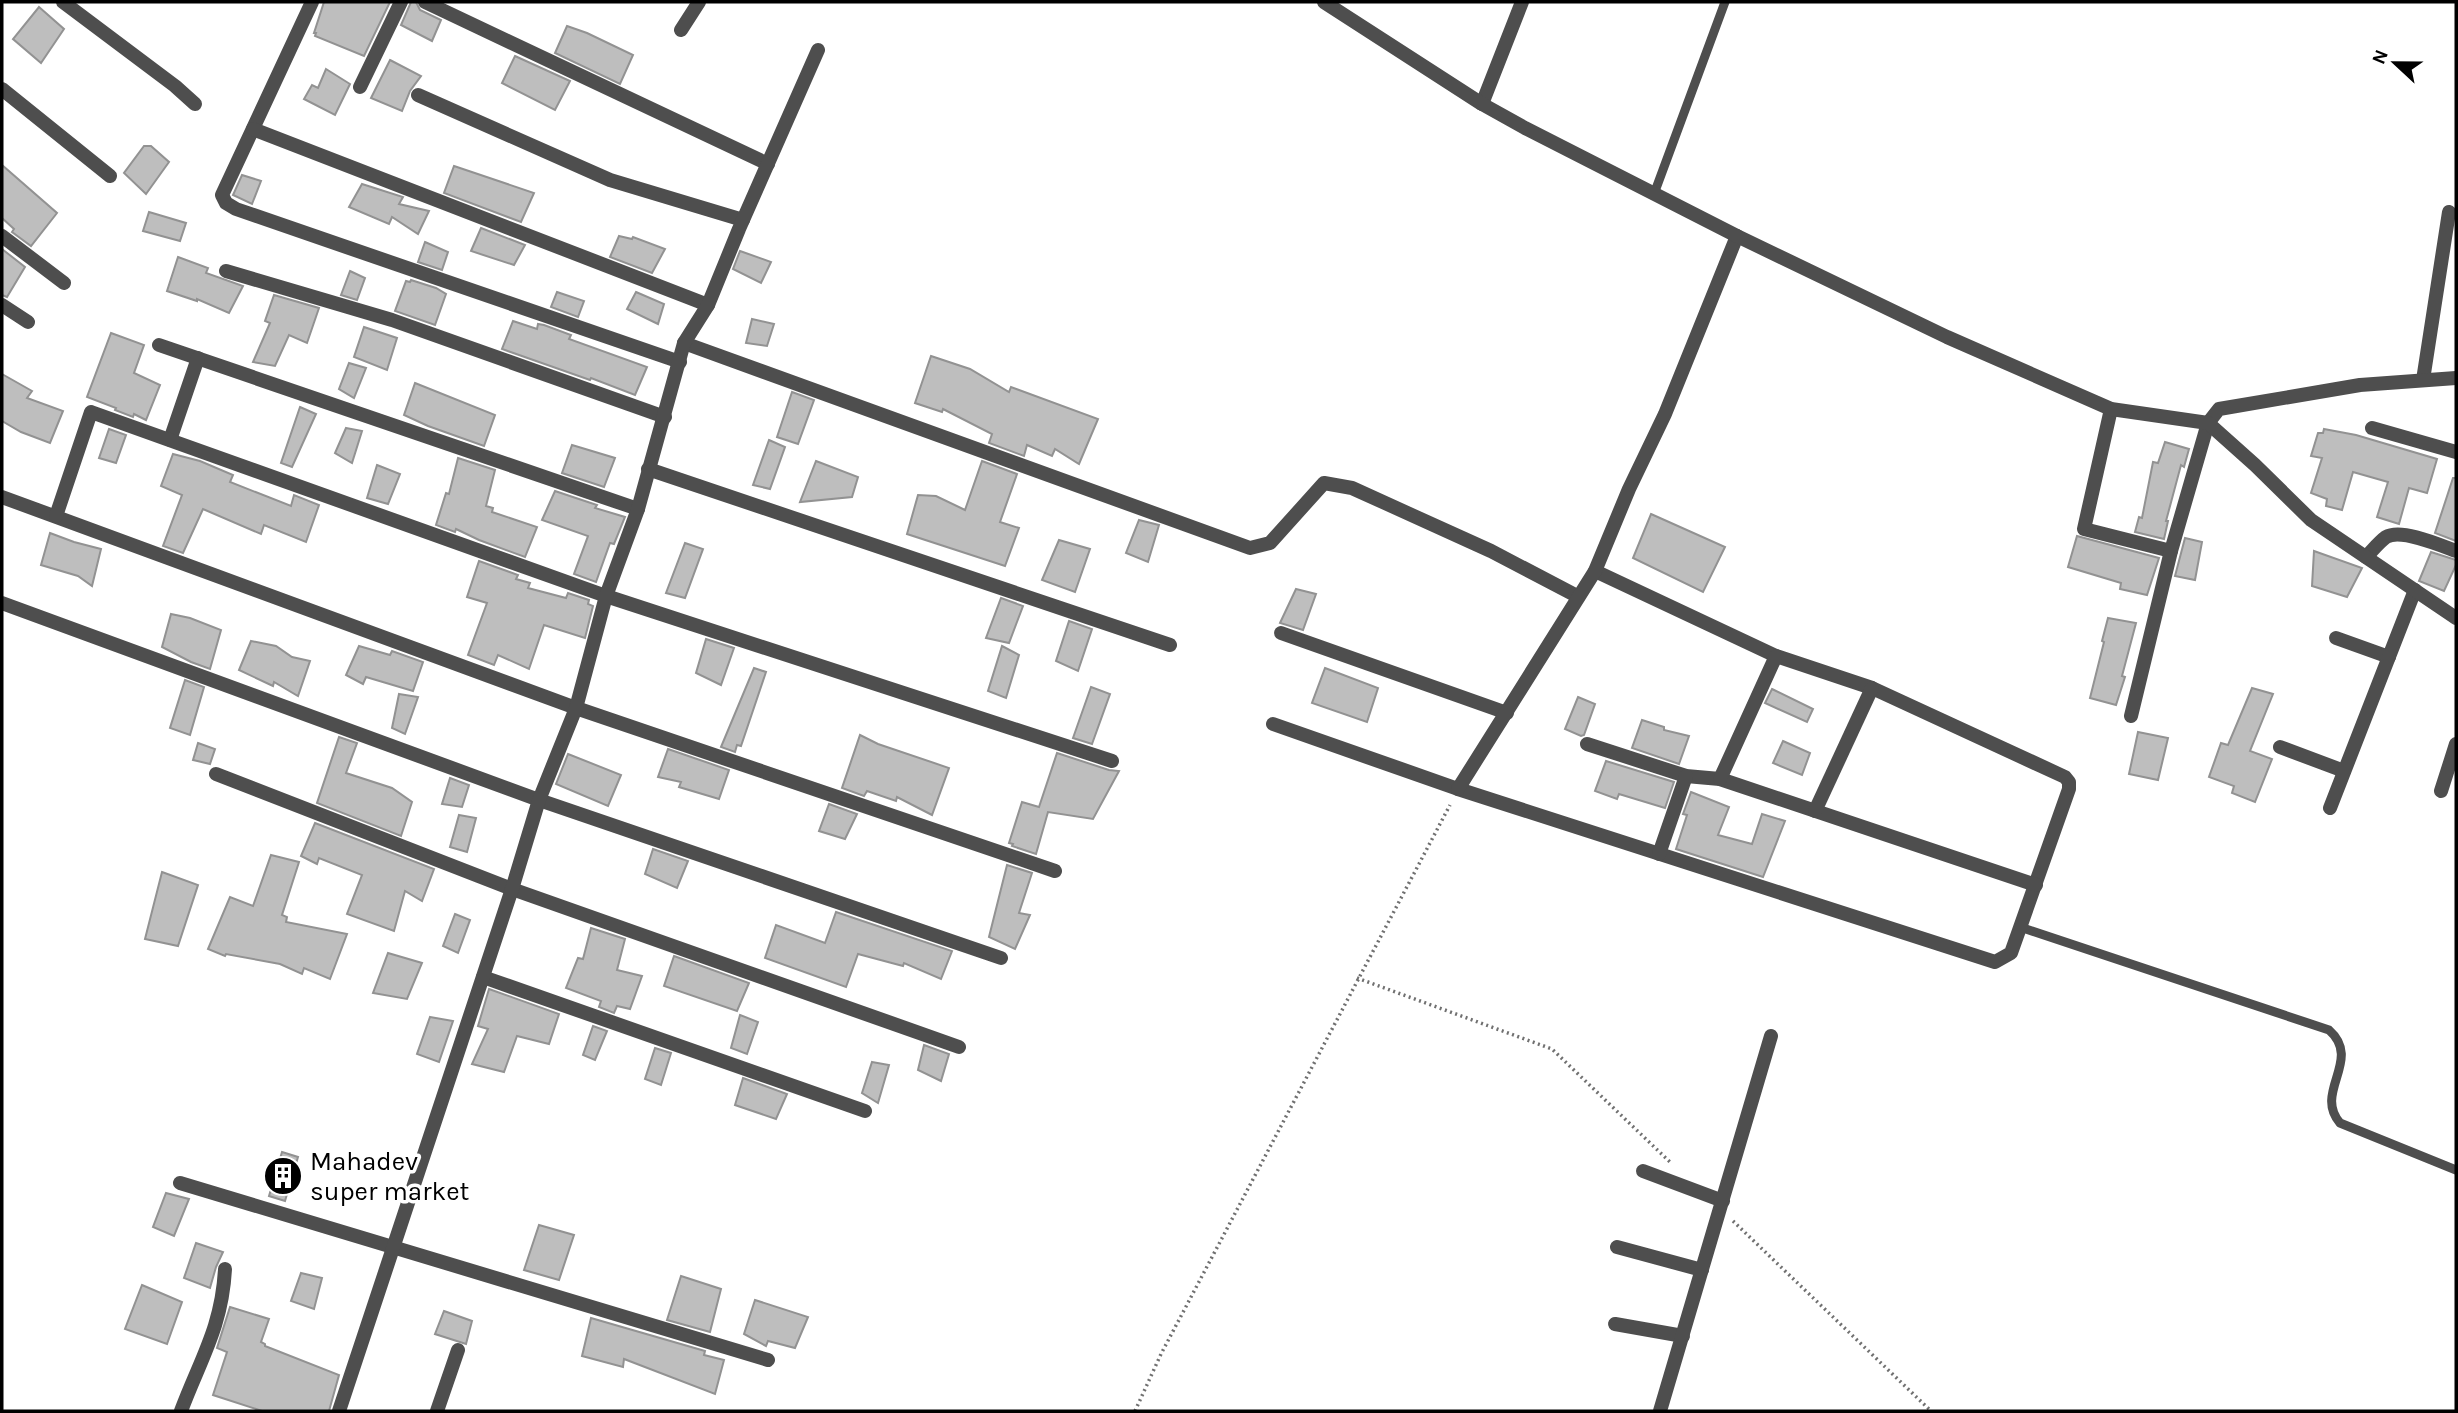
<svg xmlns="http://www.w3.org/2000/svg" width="2458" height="1413" font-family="Karla,sans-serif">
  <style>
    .building { fill: #bebebe; stroke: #929292; stroke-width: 2 }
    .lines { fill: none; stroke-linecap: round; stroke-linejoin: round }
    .path { stroke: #707070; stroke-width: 3.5; stroke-dasharray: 2 3.5; stroke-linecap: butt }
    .service { stroke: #4e4e4e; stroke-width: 9 }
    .minor { stroke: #4e4e4e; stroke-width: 14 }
    .tertiary { stroke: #4e4e4e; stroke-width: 14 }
    .labels { text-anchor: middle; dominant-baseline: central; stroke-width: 7; stroke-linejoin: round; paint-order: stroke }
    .poi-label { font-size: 26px; fill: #000; stroke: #fff; text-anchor: start }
  </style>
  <rect width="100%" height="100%" fill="#fff"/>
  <!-- building -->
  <g class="building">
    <polygon points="324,2 390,2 364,56 315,36 316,33 314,33"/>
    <polygon points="411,2 416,2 420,10 441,20 432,41 401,25"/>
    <polygon points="39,7 64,29 41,63 13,39"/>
    <polygon points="567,26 587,33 633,55 620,84 555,53"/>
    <polygon points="515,56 570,81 555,110 502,83"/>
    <polygon points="390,60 421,76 410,91 402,111 371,98"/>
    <polygon points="326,69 350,84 335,115 304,99 312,85 318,88"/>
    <polygon points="144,146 151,146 169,162 146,194 124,173"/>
    <polygon points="2,165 57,213 31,246 12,232 14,229 2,218"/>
    <polygon points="454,166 534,193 521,222 444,193"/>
    <polygon points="242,175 261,181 252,204 233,195"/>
    <polygon points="362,184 403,197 399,204 429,211 418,234 392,217 389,224 349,207"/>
    <polygon points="149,212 186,223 180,241 143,231"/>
    <polygon points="481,228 525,245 514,265 471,251"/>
    <polygon points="619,236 632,239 633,237 665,249 652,273 610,257"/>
    <polygon points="425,242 448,252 442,270 418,262"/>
    <polygon points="2,249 25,267 7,297 2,295"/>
    <polygon points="740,251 771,262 761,283 733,269"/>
    <polygon points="178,257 208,268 206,273 243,286 229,313 197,299 197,301 167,291"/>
    <polygon points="350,271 365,278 357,300 341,295"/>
    <polygon points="411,280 436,288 446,294 435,325 395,311 406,281 410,282"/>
    <polygon points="557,292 584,301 578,317 551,307"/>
    <polygon points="636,292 664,304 658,324 627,309"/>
    <polygon points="274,295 319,308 307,343 289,335 275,366 253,362 270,323 265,321"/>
    <polygon points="752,319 774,324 767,346 746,343"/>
    <polygon points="513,321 537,329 538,324 544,325 571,335 569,339 647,367 635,395 591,378 590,380 502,349"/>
    <polygon points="364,327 397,338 387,370 354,357"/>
    <polygon points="111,333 144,345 134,373 160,385 146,420 134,414 133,417 115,410 116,408 87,397"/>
    <polygon points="931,356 970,369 1009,392 1011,387 1098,419 1079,464 1055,449 1052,456 1027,445 1024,456 989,443 992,434 943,409 942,412 915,403"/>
    <polygon points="349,363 366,368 354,398 339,389"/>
    <polygon points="2,374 32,391 27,398 63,411 50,443 21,432 2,421"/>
    <polygon points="415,383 495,415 484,446 428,426 404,415"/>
    <polygon points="792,392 814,400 798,444 777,437"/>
    <polygon points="300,407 316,414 292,467 281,463"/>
    <polygon points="346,428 362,431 352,463 335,453"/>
    <polygon points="109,429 126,435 116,463 99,458"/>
    <polygon points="2324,429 2356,435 2437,459 2427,493 2409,488 2399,524 2377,517 2388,482 2353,472 2342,510 2326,506 2327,499 2311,493 2322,458 2311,456 2318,433 2323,433"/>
    <polygon points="769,440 785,447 770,489 753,485"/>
    <polygon points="2165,442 2189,449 2184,467 2181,465 2166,521 2168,521 2164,539 2135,532 2139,517 2142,518 2153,462 2158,463"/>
    <polygon points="572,445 615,458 604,487 562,473"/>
    <polygon points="173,454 200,461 233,475 230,482 291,506 294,495 319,505 306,542 264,525 261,534 203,509 183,553 163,546 182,495 161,486"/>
    <polygon points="458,458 495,470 486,506 493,508 492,512 537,527 525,557 479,540 456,529 455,532 436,525 446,493 449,494"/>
    <polygon points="816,461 858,477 852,497 800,502"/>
    <polygon points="982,461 1017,474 1000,522 1019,528 1005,566 907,534 918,495 936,496 965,510"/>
    <polygon points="377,465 400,474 388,504 367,498"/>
    <polygon points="2453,478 2456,478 2456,541 2435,533"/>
    <polygon points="555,491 597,505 595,508 625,517 614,544 610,543 596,582 574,574 588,536 542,520"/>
    <polygon points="1651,514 1725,547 1703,592 1633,558"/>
    <polygon points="1139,520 1159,525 1148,562 1126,553"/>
    <polygon points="50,533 74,542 101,549 92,586 78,576 41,565"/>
    <polygon points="2077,536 2159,558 2147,595 2120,589 2121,583 2068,567"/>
    <polygon points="2185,538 2202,542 2195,580 2175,576"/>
    <polygon points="1059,540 1090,549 1075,592 1042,580"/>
    <polygon points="685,543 703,549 685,598 666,593"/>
    <polygon points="2314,551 2362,568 2347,597 2312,586"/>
    <polygon points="2431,552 2456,560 2456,565 2444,591 2419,581"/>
    <polygon points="479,561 518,575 516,579 530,583 528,588 566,598 568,593 589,600 588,604 593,606 585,638 544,625 529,669 498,655 494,665 468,655 487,603 467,597"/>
    <polygon points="1296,589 1316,594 1303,630 1280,623"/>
    <polygon points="1001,598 1023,606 1009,643 986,638"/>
    <polygon points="171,614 190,618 221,630 210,669 191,662 162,647"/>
    <polygon points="2108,618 2136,623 2122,676 2125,677 2116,705 2090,698 2104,642 2102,641"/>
    <polygon points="1069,621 1092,629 1078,671 1056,661"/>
    <polygon points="706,639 734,648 721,685 696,673"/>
    <polygon points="251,641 276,646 292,657 310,661 298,696 274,682 273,686 239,670"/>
    <polygon points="359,646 390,655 392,651 423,662 413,691 366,677 363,684 346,675"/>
    <polygon points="1002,646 1019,655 1006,698 988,691"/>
    <polygon points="754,668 766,672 741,746 737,745 735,752 721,747"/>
    <polygon points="1325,668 1378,688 1367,722 1312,703"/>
    <polygon points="185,680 204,687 190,735 170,728"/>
    <polygon points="1091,687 1110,694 1092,744 1073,738"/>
    <polygon points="2252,688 2273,694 2250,751 2272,759 2255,802 2232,793 2234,786 2209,777 2221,743 2228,745"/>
    <polygon points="1772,689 1813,709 1807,722 1765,703"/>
    <polygon points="399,694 418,697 405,734 392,728"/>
    <polygon points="1578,697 1595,704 1584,735 1581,736 1565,729"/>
    <polygon points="1642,720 1664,727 1664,730 1689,736 1679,764 1632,748"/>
    <polygon points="2138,732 2168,738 2158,780 2129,774"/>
    <polygon points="860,735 878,744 949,768 932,815 897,797 896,801 867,791 864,796 842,788"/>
    <polygon points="339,737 357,743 346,773 392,788 412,802 401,836 317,803"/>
    <polygon points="1783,741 1810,753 1802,775 1773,763"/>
    <polygon points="198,743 215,749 210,764 193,760"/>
    <polygon points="668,749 729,770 719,799 679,787 681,782 658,777"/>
    <polygon points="1057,753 1109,770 1119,771 1093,819 1048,812 1036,854 1012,846 1013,844 1009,843 1022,802 1039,807"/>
    <polygon points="568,754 621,775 608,806 556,784"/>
    <polygon points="1606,761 1674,782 1665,808 1619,794 1617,799 1595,791"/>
    <polygon points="450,778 469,785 462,807 442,804"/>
    <polygon points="1691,792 1729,807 1718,835 1752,844 1762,814 1785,821 1763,877 1676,849 1687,815 1683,814"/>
    <polygon points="829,804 857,814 845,839 819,831"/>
    <polygon points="459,815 476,818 467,852 450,847"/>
    <polygon points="315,823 434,869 422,901 405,891 394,931 347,914 362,875 319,858 317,864 301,856"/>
    <polygon points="653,849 688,861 677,888 645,874"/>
    <polygon points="271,855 299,862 282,915 287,917 286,922 347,934 330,979 304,968 302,974 280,964 226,954 225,956 208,949 230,897 253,906"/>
    <polygon points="1007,865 1032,873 1019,913 1030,915 1015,949 989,937"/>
    <polygon points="162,872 198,885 178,946 145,939"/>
    <polygon points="836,912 952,951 941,979 904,963 903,966 858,954 846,987 765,958 776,925 825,943"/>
    <polygon points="455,914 470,920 458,953 443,946"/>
    <polygon points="591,928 625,939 617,970 642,976 630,1009 617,1006 614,1013 599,1007 601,1001 566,988 578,958 583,959"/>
    <polygon points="388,953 422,963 407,999 373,993"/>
    <polygon points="674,956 749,983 737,1011 664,986"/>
    <polygon points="489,989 559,1014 549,1044 517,1036 504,1072 472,1064 488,1029 478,1026"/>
    <polygon points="740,1015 758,1022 747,1054 731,1048"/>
    <polygon points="430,1017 453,1021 439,1062 417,1054"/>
    <polygon points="593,1026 607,1031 595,1060 583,1055"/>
    <polygon points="924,1045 949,1054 941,1081 918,1070"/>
    <polygon points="655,1048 671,1053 661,1085 645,1079"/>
    <polygon points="872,1062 889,1065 878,1103 862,1093"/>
    <polygon points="743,1078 787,1094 776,1119 735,1105"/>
    <polygon points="282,1152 298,1157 285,1201 269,1196"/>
    <polygon points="166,1193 189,1199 174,1236 153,1227"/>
    <polygon points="539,1225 574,1235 559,1280 524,1270"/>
    <polygon points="196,1243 223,1252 216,1267 210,1288 184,1278"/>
    <polygon points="301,1273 322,1278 314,1309 291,1301"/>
    <polygon points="681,1276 721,1289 710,1332 667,1320"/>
    <polygon points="142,1285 182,1302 167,1344 125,1329"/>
    <polygon points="755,1300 808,1317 795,1348 768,1341 766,1346 744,1334"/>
    <polygon points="230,1307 269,1319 261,1342 265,1344 265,1346 339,1375 329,1411 262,1411 213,1395 227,1352 217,1348"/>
    <polygon points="444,1311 472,1321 466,1344 435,1334"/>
    <polygon points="591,1318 705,1351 704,1355 724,1360 715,1394 624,1359 623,1367 582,1356"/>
  </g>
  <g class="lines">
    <!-- path -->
    <g class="path">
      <polyline points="1357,978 1552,1049 1671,1163"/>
      <polyline points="1733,1221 1931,1411"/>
      <polyline points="1135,1411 1161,1354 1450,805"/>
    </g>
    <!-- service -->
    <g class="service">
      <polyline points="1654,194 1725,2"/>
      <path d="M2020 927 2329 1030C2363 1060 2313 1092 2340 1123L2456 1170"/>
    </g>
    <!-- minor -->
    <g class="minor">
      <polyline points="63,2 175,86 195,104"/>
      <polyline points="312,2 222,195 226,203 236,209 680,362"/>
      <polyline points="425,2 768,164"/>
      <polyline points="681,30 699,2"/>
      <polyline points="360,87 401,2"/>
      <polyline points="2,89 110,176"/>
      <polyline points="418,95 610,180 743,220"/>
      <polyline points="1482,104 1522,2"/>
      <polyline points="253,129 708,305"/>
      <polyline points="2,236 64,283"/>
      <polyline points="226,271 392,320 665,417"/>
      <polyline points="2,305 28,322"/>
      <polyline points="684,343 1250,548 1270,543 1324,483 1352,488 1491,551 1577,596"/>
      <polyline points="159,345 638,509"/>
      <polyline points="2423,380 2449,212"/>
      <polyline points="2111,409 2084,529 2171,551"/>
      <polyline points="2372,428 2456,452"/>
      <polyline points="170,440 198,358"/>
      <polyline points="648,469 1170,645"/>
      <polyline points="2,497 576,708 1055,871"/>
      <polyline points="56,516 91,412 606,596 1112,761"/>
      <path d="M2366 557C2372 551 2379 542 2386 537 2401 528 2440 545 2456 551"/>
      <polyline points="2,603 539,800 1001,958"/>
      <polyline points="1281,633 1507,713"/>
      <polyline points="2336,638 2389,657"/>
      <polyline points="2131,716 2171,551 2208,423 2219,409 2360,385 2456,378"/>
      <polyline points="1273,724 1458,789 1995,962 2011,953 2069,789 2069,782 2065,777 1872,688 1776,656 1595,571"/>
      <polyline points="1587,744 1686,776 1720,779 2036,885"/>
      <polyline points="2280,747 2344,771"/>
      <polyline points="216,774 512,889 959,1047"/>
      <polyline points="1720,779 1776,656"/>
      <polyline points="1458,789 1595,571 1629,489 1665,414 1737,236"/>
      <polyline points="2441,791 2456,744"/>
      <polyline points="2330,808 2415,590"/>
      <polyline points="1815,811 1872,688"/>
      <polyline points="1659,854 1686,776"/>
      <polyline points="483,977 865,1111"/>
      <polyline points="1643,1171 1723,1201"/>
      <polyline points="180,1183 768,1360"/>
      <polyline points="1617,1247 1702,1270"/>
      <polyline points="1615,1324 1683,1336"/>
      <path d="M181 1411C200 1360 222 1327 225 1269"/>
      <polyline points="339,1411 512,889 539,800 576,708 606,596 638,509 684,343 708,305 739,229 818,50"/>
      <polyline points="437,1411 458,1350"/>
      <polyline points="1660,1411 1771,1036"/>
    </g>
    <!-- tertiary -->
    <polyline class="tertiary" points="1324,2 1482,104 1525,128 1737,236 1947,337 2111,409 2208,423 2255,465 2311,520 2456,618"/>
  </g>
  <!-- icons -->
  <defs>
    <symbol id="building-disc" viewBox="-11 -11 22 22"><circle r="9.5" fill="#000" stroke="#fff"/><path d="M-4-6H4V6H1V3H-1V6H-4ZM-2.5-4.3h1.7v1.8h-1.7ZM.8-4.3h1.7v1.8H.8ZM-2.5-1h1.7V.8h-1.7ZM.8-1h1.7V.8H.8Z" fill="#fff"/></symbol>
  </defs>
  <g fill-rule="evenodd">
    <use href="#building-disc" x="261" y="1154" width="44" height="44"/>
  </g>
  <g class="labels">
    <!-- poi labels -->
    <g class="poi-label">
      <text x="310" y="1161">Mahadev<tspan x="310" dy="30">super market</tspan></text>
    </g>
  </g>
  <!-- border -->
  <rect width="2458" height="1413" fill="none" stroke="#000000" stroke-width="7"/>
  <!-- north arrow -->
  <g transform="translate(2395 63) rotate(292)" stroke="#ffffff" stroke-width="5" paint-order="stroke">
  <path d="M0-5L12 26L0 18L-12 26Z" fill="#000000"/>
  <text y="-10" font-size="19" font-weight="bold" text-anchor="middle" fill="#000000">N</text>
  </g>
</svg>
